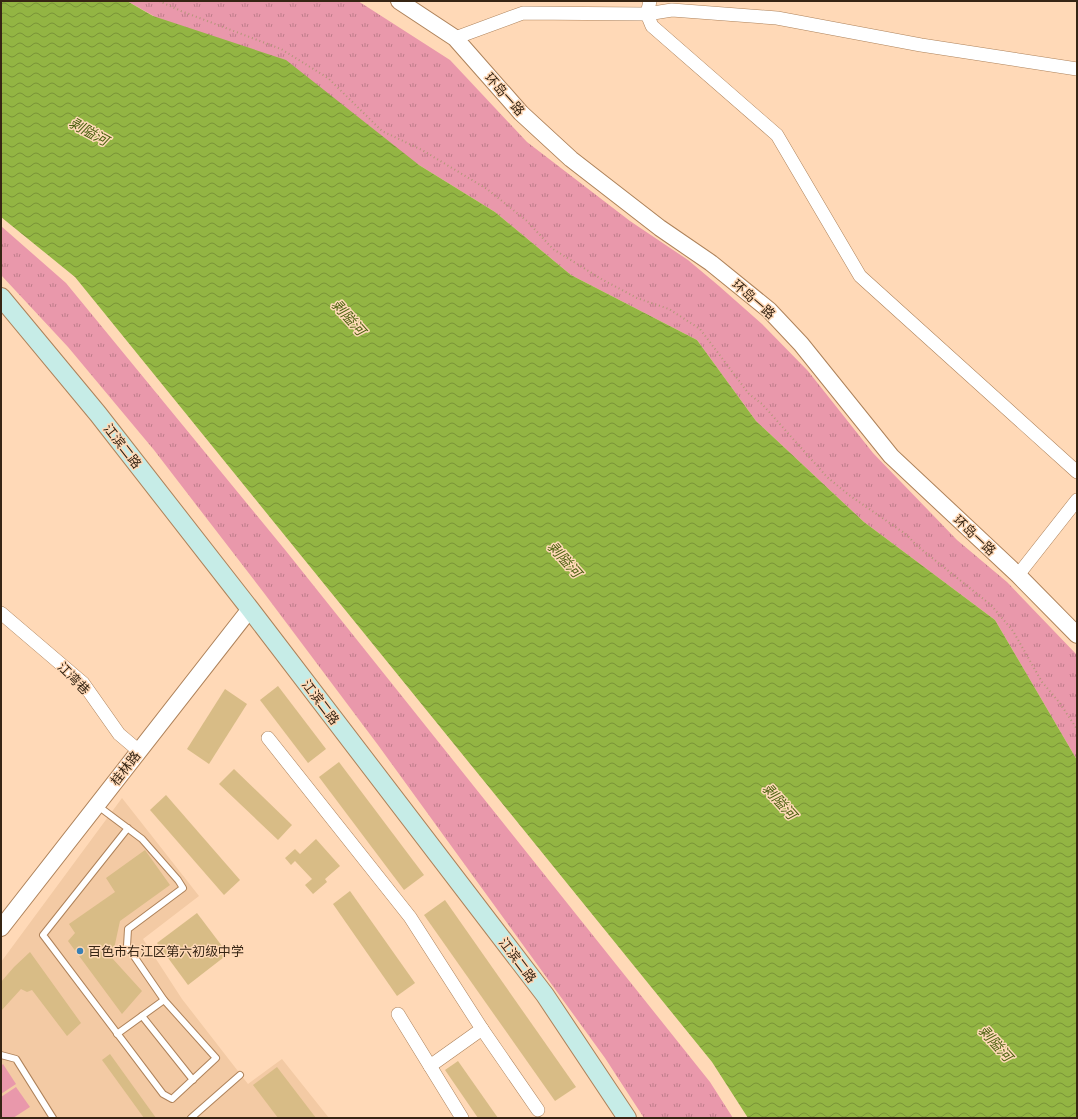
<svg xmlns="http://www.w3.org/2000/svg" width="1078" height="1119" font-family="'Exo 2','Noto Sans SC',sans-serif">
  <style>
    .built { fill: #f3caa4 }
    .park { fill: url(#park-tufts) }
    .garden { fill: #e998ab }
    .water { fill: url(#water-waves) }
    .building { fill: #d8bc86 }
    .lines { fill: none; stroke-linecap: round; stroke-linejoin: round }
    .service-casing { stroke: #ae825a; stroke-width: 8 }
    .minor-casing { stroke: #ae825a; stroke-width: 14 }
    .tertiary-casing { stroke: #ae825a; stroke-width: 18 }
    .secondary-casing { stroke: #ae825a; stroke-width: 20 }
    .path { stroke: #b4967a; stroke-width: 2; stroke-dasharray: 1 3; stroke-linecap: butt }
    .service { stroke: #fff; stroke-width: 6 }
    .minor { stroke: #fff; stroke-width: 13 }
    .tertiary { stroke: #fff; stroke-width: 16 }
    .secondary { stroke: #c6ece7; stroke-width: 18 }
    .poi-dot { fill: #3980b5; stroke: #ffd9b7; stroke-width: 1.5 }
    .labels { text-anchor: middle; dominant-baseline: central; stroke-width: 3; stroke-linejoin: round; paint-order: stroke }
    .street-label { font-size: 13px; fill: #362514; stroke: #ffd9b7 }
    .poi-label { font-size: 13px; fill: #362514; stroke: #ffd9b7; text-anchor: start }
    .water-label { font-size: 14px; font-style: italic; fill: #4b600f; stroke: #ffd9b7 }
  </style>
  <defs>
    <pattern id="park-tufts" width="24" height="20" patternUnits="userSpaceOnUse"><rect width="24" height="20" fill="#e998ab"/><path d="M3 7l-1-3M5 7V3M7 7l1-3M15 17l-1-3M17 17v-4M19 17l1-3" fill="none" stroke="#be7c8a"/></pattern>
    <pattern id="water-waves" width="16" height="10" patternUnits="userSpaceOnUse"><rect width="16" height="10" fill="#93b543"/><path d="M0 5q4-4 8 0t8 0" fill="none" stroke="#799337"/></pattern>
  </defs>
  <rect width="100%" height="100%" fill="#ffd9b7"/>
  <!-- built -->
  <polygon class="built" points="122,798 199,896 143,939 182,999 248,1084 282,1059 329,1118 1,1118 1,962"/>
  <!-- park -->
  <g class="park">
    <polygon points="127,1 358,1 450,60 527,142 630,221 688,260 719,286 762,324 808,371 873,453 957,540 1007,582 1077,655 1077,760 995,620 864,522 756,421 697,340 571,275 495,212 419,165"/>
    <polygon points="1,226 66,283 286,551 710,1082 733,1118 644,1118 605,1058 378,745 264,593 154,450 68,347 1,275"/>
  </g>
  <!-- garden -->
  <g class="garden">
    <polygon points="3,1064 16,1084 1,1094 1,1066"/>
    <polygon points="16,1087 30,1107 13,1118 1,1118 1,1097"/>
  </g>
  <!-- water -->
  <polygon class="water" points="1,1 127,1 153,16 286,60 419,165 495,212 571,275 697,340 756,421 864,522 995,620 1077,760 1077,1118 748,1118 712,1062 75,277 1,217"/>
  <!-- building -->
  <g class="building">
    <polygon points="278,686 326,749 308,763 260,700"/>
    <polygon points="225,689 247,704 209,764 187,749"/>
    <polygon points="339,762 424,875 404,890 319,777"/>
    <polygon points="234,769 292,825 278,840 219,784"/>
    <polygon points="166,795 240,880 224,895 150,810"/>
    <polygon points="316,839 340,866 325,879 327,882 313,894 305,885 312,879 295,861 291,865 285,858 295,849 300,854"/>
    <polygon points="145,850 170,885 120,921 112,958 142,991 122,1014 68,941 75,933 69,924 115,892 106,878"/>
    <polygon points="350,891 415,983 397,996 333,904"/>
    <polygon points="445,900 576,1087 555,1101 424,915"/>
    <polygon points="197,913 228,954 188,985 157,943"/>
    <polygon points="30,952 81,1023 67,1036 32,990 27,992 21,989 1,1011 1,982 14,967"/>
    <polygon points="110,1054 156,1118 144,1118 102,1060"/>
    <polygon points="458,1061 498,1118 478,1118 445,1070"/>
    <polygon points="277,1067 316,1118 278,1118 253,1085"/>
  </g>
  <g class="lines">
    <defs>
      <g id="service">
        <polyline points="98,806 142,839 178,880 183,888 128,929 127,946 164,1000 216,1058 172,1099 163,1094 43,935 128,828"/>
        <polyline points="142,1016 193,1080"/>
        <polyline points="117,1034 164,1000"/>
        <polyline points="1,1055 16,1059 53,1118"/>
        <polyline points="191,1118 240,1075"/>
      </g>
      <g id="minor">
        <polyline points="647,14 652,26 777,135 860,276 1077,472"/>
        <polyline points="647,14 650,1"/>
        <polyline points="455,38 523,13 647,14 672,10 777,18 921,45 1077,69"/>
        <polyline points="1018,575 1077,500"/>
        <polyline points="1,613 83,683 119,734 139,751"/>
        <polyline points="268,738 410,917 482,1029 430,1066"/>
        <polyline points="398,1014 462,1118"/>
        <polyline points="482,1029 538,1110"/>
      </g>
      <g id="tertiary">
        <polyline points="399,1 455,38 521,113 571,159 660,228 711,263 769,310 801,344 891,456 1018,575 1077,635"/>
        <polyline points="1,928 250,609"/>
      </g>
      <polyline id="secondary" points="1,297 98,414 250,609 545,995 627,1118"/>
    </defs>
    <!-- service casing -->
    <use href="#service" class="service-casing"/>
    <!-- minor casing -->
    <use href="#minor" class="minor-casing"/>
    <!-- tertiary casing -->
    <use href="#tertiary" class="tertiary-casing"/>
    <!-- secondary casing -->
    <use href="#secondary" class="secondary-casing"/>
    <!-- path -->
    <polyline class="path" points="159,1 181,11 281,49 328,78 382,131 422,150 487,189 527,221 553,249 603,280 637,298 669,309 700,329 749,394 762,404 827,477 849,495 907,535 916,545 991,605 1013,631 1042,682 1059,702 1077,729"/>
    <!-- service -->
    <use href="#service" class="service"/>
    <!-- minor -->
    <use href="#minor" class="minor"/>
    <!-- tertiary -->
    <use href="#tertiary" class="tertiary"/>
    <!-- secondary -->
    <use href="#secondary" class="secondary"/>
  </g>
  <!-- markers -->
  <circle class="poi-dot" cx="80" cy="951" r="4"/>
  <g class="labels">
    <!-- street labels -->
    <g class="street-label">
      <text transform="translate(505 94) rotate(48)">环岛一路</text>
      <text transform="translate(754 299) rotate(41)">环岛一路</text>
      <text transform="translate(123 446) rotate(52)">江滨二路</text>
      <text transform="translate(975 535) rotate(43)">环岛一路</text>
      <text transform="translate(74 678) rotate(45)">江湾巷</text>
      <text transform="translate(321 702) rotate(53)">江滨二路</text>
      <text transform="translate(125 768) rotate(-52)">桂林路</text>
      <text transform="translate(518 960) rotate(53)">江滨二路</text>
    </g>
    <!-- poi labels -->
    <g class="poi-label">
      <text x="88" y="951">百色市右江区第六初级中学</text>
    </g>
    <!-- water labels -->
    <g class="water-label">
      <text transform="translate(89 131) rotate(29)">剥隘河</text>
      <text transform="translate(349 317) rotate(48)">剥隘河</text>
      <text transform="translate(565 559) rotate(48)">剥隘河</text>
      <text transform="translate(780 801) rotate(48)">剥隘河</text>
      <text transform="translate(996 1043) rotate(48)">剥隘河</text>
    </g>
  </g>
  <!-- border -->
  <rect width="1078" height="1119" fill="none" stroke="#362514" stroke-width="4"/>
</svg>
